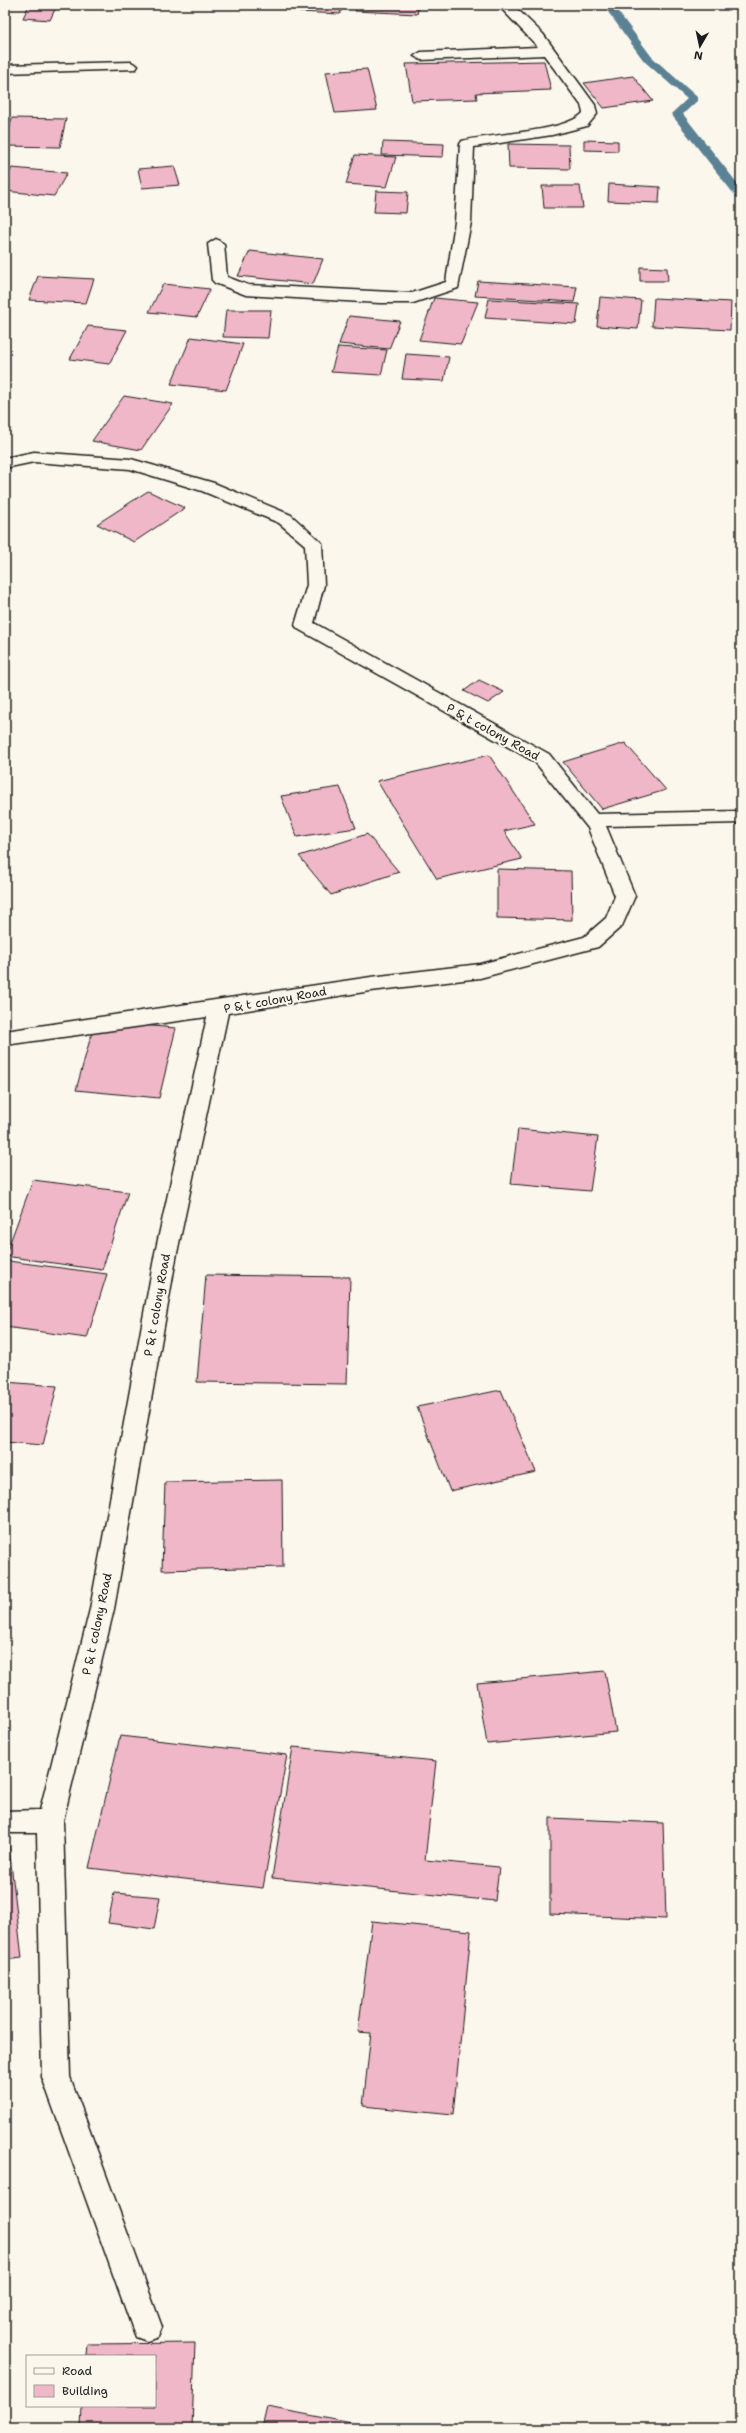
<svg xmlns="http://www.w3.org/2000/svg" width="746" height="2433" font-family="'Shantell Sans',sans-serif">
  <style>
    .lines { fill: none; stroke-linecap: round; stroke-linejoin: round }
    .stream { fill: #5a8194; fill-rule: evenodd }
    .building { fill: #f0b7c8; stroke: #1c1c1c }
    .street-casing { stroke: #1c1c1c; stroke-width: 3 }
    .street { fill: #fbf7ec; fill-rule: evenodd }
    .labels { text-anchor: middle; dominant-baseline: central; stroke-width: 4; stroke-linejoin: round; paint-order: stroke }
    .street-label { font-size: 12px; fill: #1c1c1c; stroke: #fbf7ec }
  </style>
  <rect width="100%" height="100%" fill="#fbf7ec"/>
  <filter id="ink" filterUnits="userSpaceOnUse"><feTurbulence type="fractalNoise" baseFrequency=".025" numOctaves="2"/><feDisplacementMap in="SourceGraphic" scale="8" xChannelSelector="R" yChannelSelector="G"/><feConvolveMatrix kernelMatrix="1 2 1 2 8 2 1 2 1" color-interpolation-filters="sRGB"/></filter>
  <g filter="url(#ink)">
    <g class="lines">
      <!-- stream -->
      <polygon class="stream" points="603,5 613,5 652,57 697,97 697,101 683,114 741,188 741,199 737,198 671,114 687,99 644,61"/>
    </g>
    <!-- building -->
    <g class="building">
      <polygon points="29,5 57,5 50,20 23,18"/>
      <polygon points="302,5 343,5 340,14 299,12"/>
      <polygon points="357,5 419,5 417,14 355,11"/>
      <polygon points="544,61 551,90 476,93 477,99 412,101 406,64"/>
      <polygon points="367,69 377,110 335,113 326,72"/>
      <polygon points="633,76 653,101 604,108 584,83"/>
      <polygon points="12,118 66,119 60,147 5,146"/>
      <polygon points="584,140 618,141 618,151 584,150"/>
      <polygon points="383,142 444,144 443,157 382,155"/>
      <polygon points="508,144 569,145 570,169 509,168"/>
      <polygon points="355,155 396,157 387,187 346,184"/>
      <polygon points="174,166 180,185 142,188 138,169"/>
      <polygon points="12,168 67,173 54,196 5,191 5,180"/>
      <polygon points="609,184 660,187 659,203 608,201"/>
      <polygon points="542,186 580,186 583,208 544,208"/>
      <polygon points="376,191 408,192 406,213 374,212"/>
      <polygon points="250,251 323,259 313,284 238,276"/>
      <polygon points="640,267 667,268 668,281 640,281"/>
      <polygon points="38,276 94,279 86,303 29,300"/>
      <polygon points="478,281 577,287 574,302 475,296"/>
      <polygon points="163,284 210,289 197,317 149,312"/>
      <polygon points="600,297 641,300 638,329 597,326"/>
      <polygon points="434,298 478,302 461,344 419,340"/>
      <polygon points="654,298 731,302 730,330 652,326"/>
      <polygon points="489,299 579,304 576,324 485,318"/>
      <polygon points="226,310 271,310 268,338 223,337"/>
      <polygon points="349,316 400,321 389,349 339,344"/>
      <polygon points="88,326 127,330 109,364 70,359"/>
      <polygon points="191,337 243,344 226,390 171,384"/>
      <polygon points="338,347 387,350 381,375 331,372"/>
      <polygon points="406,354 449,357 444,381 402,379"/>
      <polygon points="124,396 173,404 141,450 92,441"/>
      <polygon points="148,491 185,508 134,542 97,524"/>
      <polygon points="479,680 504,692 488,703 464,691"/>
      <polygon points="625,743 666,790 602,809 563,762"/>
      <polygon points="489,755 535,824 504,831 522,859 437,879 377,781"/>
      <polygon points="340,787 356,828 297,837 281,796"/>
      <polygon points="367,834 399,872 331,895 299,856"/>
      <polygon points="497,869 571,871 572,920 497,918"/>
      <polygon points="95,1021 176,1028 159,1098 76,1090"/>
      <polygon points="518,1129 598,1137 590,1191 511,1184"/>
      <polygon points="33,1180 128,1192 102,1270 5,1256"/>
      <polygon points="8,1261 107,1274 87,1338 5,1327 5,1271"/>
      <polygon points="206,1275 350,1277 347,1384 197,1382"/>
      <polygon points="5,1382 57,1386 43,1445 5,1442"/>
      <polygon points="501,1390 536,1472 450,1491 417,1407"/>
      <polygon points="282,1480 283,1567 162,1570 165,1482"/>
      <polygon points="605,1671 616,1732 487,1744 477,1683"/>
      <polygon points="120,1736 287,1755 263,1888 89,1868"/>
      <polygon points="293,1747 436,1761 425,1860 499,1867 495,1901 272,1878"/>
      <polygon points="550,1818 663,1823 666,1919 550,1914"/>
      <polygon points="5,1846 9,1846 22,1958 5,1960"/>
      <polygon points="114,1893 160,1897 154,1929 108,1923"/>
      <polygon points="372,1921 471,1931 453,2115 363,2106 371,2033 358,2032"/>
      <polygon points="195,2343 192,2428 81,2428 82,2406 155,2406 155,2356 86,2356 87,2344"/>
      <polygon points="267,2407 378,2428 262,2428"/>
    </g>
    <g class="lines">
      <defs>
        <g id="street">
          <path d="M498 5H513L543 34 595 105 597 114 587 126 552 135 474 147 471 222 458 288 413 303H379L246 295 215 283 212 280 208 244 216 239 224 244 227 277 248 285 412 293 446 282 455 222 460 144 462 141C489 134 566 132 583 113L581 105 544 55 421 60 414 56 421 52 538 47Z"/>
          <polygon points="131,62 138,66 136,69 5,73 5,65"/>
          <polygon points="34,452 131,459 214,483 291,515 322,543 324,585 314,623 549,754 597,814 741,811 741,823 606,826 635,896 622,926 598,947 480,978 371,991 228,1013 177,1253 114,1609 63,1821 70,2077 162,2327 158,2337 147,2341 136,2337 132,2327 42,2077 37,1833 5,1833 5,1811 40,1810 90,1609 155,1253 207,1017 5,1045 5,1031 371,977 480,964 584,937 606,918 615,896 588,828 535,762 298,629 295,625 307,585 305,545 279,523 202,491 130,469 34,462 5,468 5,458"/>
        </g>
      </defs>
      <!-- street casing -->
      <use href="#street" class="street-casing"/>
      <!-- street -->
      <use href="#street" class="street"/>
    </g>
  </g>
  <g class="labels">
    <!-- street labels -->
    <g class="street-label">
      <text transform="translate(493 732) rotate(29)">P &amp; t colony Road</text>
      <text transform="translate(275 1000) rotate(-10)">P &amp; t colony Road</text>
      <text transform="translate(157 1305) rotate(-80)">P &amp; t colony Road</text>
      <text transform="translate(97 1624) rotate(-78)">P &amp; t colony Road</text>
    </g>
  </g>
  <!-- margin -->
  <rect width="746" height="2433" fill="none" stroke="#fbf7ec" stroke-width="20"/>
  <rect x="10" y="10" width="726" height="2413" fill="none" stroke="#1c1c1c" stroke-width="1.5" filter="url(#ink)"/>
  <!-- legend -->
  <rect x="26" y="2355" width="130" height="52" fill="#fbf7ec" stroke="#a29f99"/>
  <rect x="34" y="2368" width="20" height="6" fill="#fbf7ec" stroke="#a29f99"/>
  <text x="62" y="2375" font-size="12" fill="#1c1c1c">Road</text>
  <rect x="34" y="2385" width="20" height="12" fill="#f0b7c8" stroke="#a29f99"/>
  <text x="62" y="2395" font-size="12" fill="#1c1c1c">Building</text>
  <!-- north arrow -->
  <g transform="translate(700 46) rotate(189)" stroke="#fbf7ec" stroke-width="3" paint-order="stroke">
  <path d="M0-3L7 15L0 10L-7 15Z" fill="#1c1c1c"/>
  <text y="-6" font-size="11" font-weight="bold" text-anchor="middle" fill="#1c1c1c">N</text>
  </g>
</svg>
